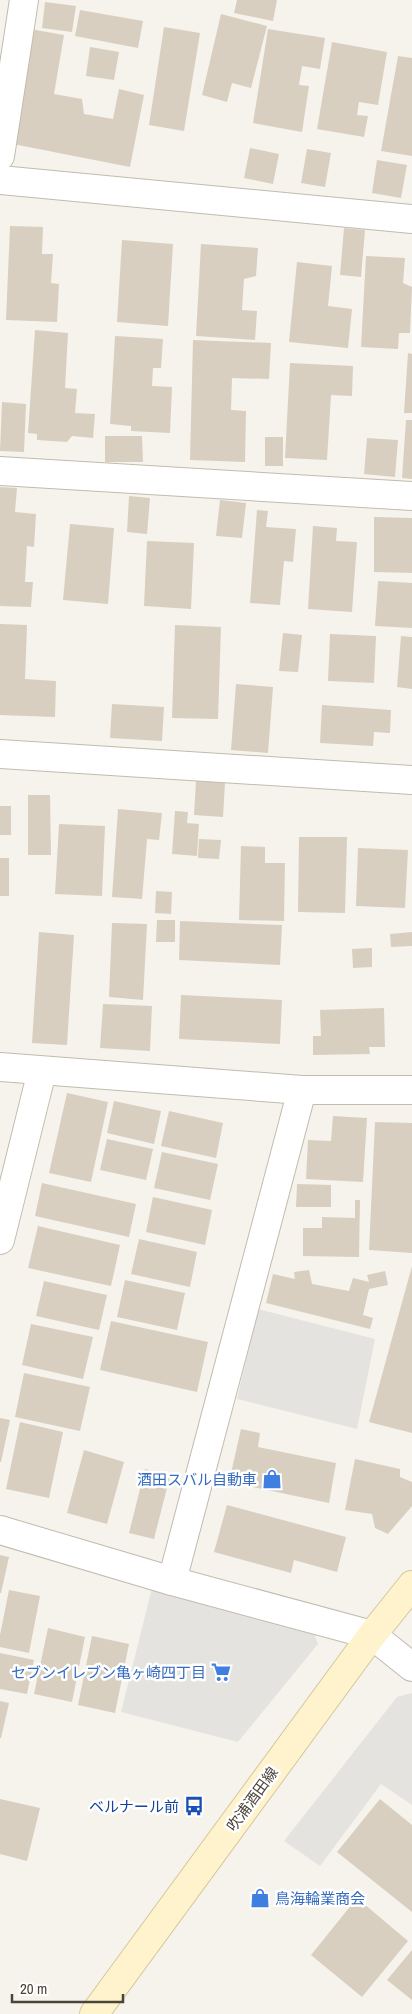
<svg xmlns="http://www.w3.org/2000/svg" width="412" height="2014" font-family="'Archivo Narrow','Noto Sans JP',sans-serif">
  <style>
    .parking { fill: #e5e3e0 }
    .building { fill: #d8cfc1 }
    .lines { fill: none; stroke-linecap: round; stroke-linejoin: round }
    .street-casing { stroke: #c2bbae; stroke-width: 30 }
    .secondary-casing { stroke: #d6c79b; stroke-width: 30 }
    .street { stroke: #fff; stroke-width: 28 }
    .secondary { stroke: #fff3cd; stroke-width: 28 }
    .labels { text-anchor: middle; dominant-baseline: central; stroke-width: 5; stroke-linejoin: round; paint-order: stroke }
    .shop-label { font-size: 15px; fill: #366cbe; stroke: #fff; text-anchor: end }
    .street-label { font-size: 15px; fill: #4b4439; stroke: #fff }
    .transit-label { font-size: 15px; fill: #164399; stroke: #fff; text-anchor: end }
  </style>
  <rect width="100%" height="100%" fill="#f6f3ec"/>
  <!-- parking -->
  <g class="parking">
    <polygon points="258,1309 375,1339 357,1429 237,1399"/>
    <polygon points="153,1584 312,1629 318,1644 238,1742 121,1712"/>
    <polygon points="412,1693 412,1805 381,1784 320,1866 284,1841 397,1697"/>
  </g>
  <!-- building -->
  <g class="building">
    <polygon points="237,0 277,0 273,21 234,13"/>
    <polygon points="45,2 76,6 72,32 42,28"/>
    <polygon points="80,10 143,21 138,48 75,36"/>
    <polygon points="221,14 267,26 251,88 232,83 227,102 202,95"/>
    <polygon points="164,27 200,33 184,131 149,125"/>
    <polygon points="30,29 64,35 54,94 82,99 84,114 113,119 119,89 144,95 130,167 13,144"/>
    <polygon points="268,29 325,38 320,69 302,66 299,85 309,86 302,132 253,123"/>
    <polygon points="332,42 387,52 378,105 359,102 357,115 368,116 364,137 317,129"/>
    <polygon points="90,47 119,52 114,80 86,76"/>
    <polygon points="398,56 412,58 412,156 381,151"/>
    <polygon points="250,148 279,154 273,184 244,178"/>
    <polygon points="307,149 331,153 325,187 301,183"/>
    <polygon points="377,160 407,165 401,198 372,193"/>
    <polygon points="10,226 43,227 42,254 53,254 51,283 59,284 57,322 6,320"/>
    <polygon points="344,228 365,230 361,277 340,275"/>
    <polygon points="122,240 173,244 168,326 117,322"/>
    <polygon points="201,244 258,248 256,276 244,279 242,310 257,311 255,340 196,336"/>
    <polygon points="366,256 405,258 403,283 412,287 410,333 399,333 398,349 361,347"/>
    <polygon points="297,262 332,266 328,306 352,309 348,348 289,342"/>
    <polygon points="35,330 68,333 65,388 77,389 75,413 95,414 93,438 72,436 67,442 37,440 37,434 28,433"/>
    <polygon points="115,336 163,339 161,368 153,368 152,386 172,387 170,433 131,431 131,426 110,424"/>
    <polygon points="193,340 271,343 269,379 232,378 231,410 246,411 245,462 190,460"/>
    <polygon points="408,353 412,354 412,413 404,413"/>
    <polygon points="290,363 353,366 352,396 331,395 327,460 285,458"/>
    <polygon points="2,402 26,404 24,452 0,451"/>
    <polygon points="406,420 412,420 412,479 402,478"/>
    <polygon points="105,436 142,436 143,462 105,462"/>
    <rect x="265" y="437" width="18" height="29"/>
    <polygon points="367,438 398,440 395,477 364,474"/>
    <polygon points="0,487 17,488 15,512 36,514 34,547 27,546 25,582 33,582 31,607 0,606"/>
    <polygon points="129,496 150,498 147,534 127,532"/>
    <polygon points="220,500 246,503 242,538 216,536"/>
    <polygon points="257,510 268,511 266,527 296,529 293,562 284,561 280,605 250,603"/>
    <polygon points="374,517 412,518 412,573 374,572"/>
    <polygon points="70,524 114,528 108,604 63,600"/>
    <polygon points="313,526 337,528 336,541 357,542 352,612 308,609"/>
    <polygon points="147,541 194,543 191,609 144,606"/>
    <polygon points="378,581 412,583 412,628 375,626"/>
    <polygon points="0,624 27,625 25,679 56,681 55,717 0,715"/>
    <polygon points="175,625 221,627 218,719 172,718"/>
    <polygon points="283,633 302,635 298,672 279,671"/>
    <polygon points="330,634 376,636 374,683 328,681"/>
    <polygon points="401,636 412,637 412,689 397,687"/>
    <polygon points="236,684 273,687 268,753 231,750"/>
    <polygon points="112,704 164,707 162,741 110,738"/>
    <polygon points="322,705 391,710 390,733 374,732 373,746 320,743"/>
    <polygon points="196,781 225,783 223,817 194,815"/>
    <polygon points="28,795 50,795 51,855 28,855"/>
    <rect x="0" y="806" width="11" height="29"/>
    <polygon points="118,809 162,813 159,840 147,839 142,899 112,897"/>
    <polygon points="175,811 188,812 187,823 199,824 197,856 172,854"/>
    <polygon points="59,824 105,826 102,896 55,894"/>
    <polygon points="299,837 347,837 345,913 298,912"/>
    <polygon points="199,839 221,840 219,859 198,858"/>
    <polygon points="241,846 265,847 265,863 285,863 284,921 239,920"/>
    <polygon points="358,848 408,850 405,908 356,906"/>
    <rect x="0" y="858" width="9" height="38"/>
    <polygon points="156,891 172,892 171,914 155,913"/>
    <polygon points="157,920 175,920 175,942 156,942"/>
    <polygon points="180,921 282,925 280,965 179,960"/>
    <polygon points="112,923 147,924 143,1000 109,997"/>
    <polygon points="39,932 74,935 67,1045 32,1043"/>
    <polygon points="412,932 412,946 391,947 390,934"/>
    <polygon points="372,948 372,967 353,968 352,949"/>
    <polygon points="181,995 282,1000 280,1044 179,1039"/>
    <polygon points="103,1004 152,1006 150,1051 100,1048"/>
    <polygon points="384,1008 385,1047 369,1047 370,1054 313,1055 313,1036 321,1036 320,1010"/>
    <polygon points="67,1093 108,1102 91,1182 49,1173"/>
    <polygon points="114,1101 161,1111 154,1144 107,1133"/>
    <polygon points="169,1111 223,1123 216,1158 161,1146"/>
    <polygon points="333,1116 367,1118 363,1182 306,1179 308,1140 331,1141"/>
    <polygon points="375,1122 412,1123 412,1253 369,1250"/>
    <polygon points="107,1139 153,1149 146,1180 100,1170"/>
    <polygon points="162,1152 218,1164 210,1200 154,1188"/>
    <polygon points="42,1183 136,1204 129,1237 35,1216"/>
    <polygon points="297,1184 331,1185 331,1207 296,1207"/>
    <polygon points="153,1197 212,1210 205,1245 146,1232"/>
    <polygon points="355,1200 360,1200 359,1257 303,1256 303,1228 322,1228 322,1217 355,1218"/>
    <polygon points="38,1226 120,1245 111,1286 28,1268"/>
    <polygon points="139,1239 197,1252 190,1287 131,1274"/>
    <polygon points="412,1266 412,1433 369,1422"/>
    <polygon points="309,1270 312,1284 349,1291 353,1278 369,1282 367,1275 385,1271 388,1285 369,1289 363,1315 373,1318 370,1329 266,1303 273,1274 295,1279 294,1272"/>
    <polygon points="125,1280 185,1293 177,1330 117,1317"/>
    <polygon points="44,1281 107,1295 99,1330 36,1316"/>
    <polygon points="111,1321 208,1342 197,1392 100,1370"/>
    <polygon points="31,1324 93,1337 83,1379 22,1365"/>
    <polygon points="24,1373 90,1387 80,1431 15,1417"/>
    <polygon points="0,1418 10,1420 1,1462 0,1462"/>
    <polygon points="20,1422 63,1432 49,1498 6,1489"/>
    <polygon points="241,1429 260,1433 258,1447 336,1463 329,1503 229,1482"/>
    <polygon points="84,1450 124,1462 107,1524 67,1513"/>
    <polygon points="355,1459 400,1469 400,1477 412,1482 412,1506 388,1534 375,1528 372,1514 345,1510"/>
    <polygon points="145,1469 170,1476 154,1539 129,1533"/>
    <polygon points="227,1505 346,1537 337,1572 294,1560 291,1573 214,1552"/>
    <polygon points="0,1555 9,1557 1,1593 0,1593"/>
    <polygon points="9,1590 40,1596 29,1653 0,1647 0,1635"/>
    <polygon points="48,1628 85,1637 72,1702 34,1694"/>
    <polygon points="92,1636 129,1644 115,1713 78,1705"/>
    <polygon points="0,1653 34,1660 27,1694 0,1689"/>
    <polygon points="0,1701 9,1703 1,1738 0,1738"/>
    <polygon points="0,1799 40,1808 27,1861 0,1854"/>
    <polygon points="380,1799 412,1825 412,1912 337,1852"/>
    <polygon points="357,1898 408,1941 362,1997 311,1955"/>
    <polygon points="412,1950 412,2000 387,1980"/>
  </g>
  <g class="lines">
    <defs>
      <g id="street">
        <polyline points="0,156 24,0"/>
        <polyline points="0,180 412,219"/>
        <polyline points="0,471 412,496"/>
        <polyline points="0,754 412,780"/>
        <polyline points="0,1067 302,1090 412,1090"/>
        <polyline points="0,1240 42,1071"/>
        <polyline points="0,1530 172,1581 372,1635 412,1667"/>
        <polyline points="172,1581 302,1090"/>
      </g>
      <polyline id="secondary" points="94,2014 372,1635 412,1585"/>
    </defs>
    <!-- street casing -->
    <use href="#street" class="street-casing"/>
    <!-- secondary casing -->
    <use href="#secondary" class="secondary-casing"/>
    <!-- street -->
    <use href="#street" class="street"/>
    <!-- secondary -->
    <use href="#secondary" class="secondary"/>
  </g>
  <!-- icons -->
  <defs>
    <symbol id="shop-bare" viewBox="-9 -9 18 18"><path d="M-5-2.5h2.3a2.7 3.5 0 0 1 5.4 0H5L5.5 6h-11ZM-1.5-2.5h3a1.5 2.3 0 0 0-3 0Z" fill="#3f7fe0" stroke="#fff" stroke-width="2.5" paint-order="stroke"/></symbol>
    <symbol id="supermarket-bare" viewBox="-9 -9 18 18"><path d="M-6-5.5h2.5l.6 2H6L4.5 2H-2.5L-4.4-4H-6ZM-1.5 3.2a1.3 1.3 0 1 0 .1 0ZM3 3.2a1.3 1.3 0 1 0 .1 0Z" fill="#3f7fe0" stroke="#fff" stroke-width="2.5" paint-order="stroke"/></symbol>
    <symbol id="bus-bare" viewBox="-9 -9 18 18"><path d="M-5-6H5V4H4V6H2V4H-2V6H-4V4H-5ZM-3.5-4V0h7V-4ZM-3.5 1.2v1.5H-2V1.2ZM2 1.2v1.5H3.5V1.2Z" fill="#1a4fb4" stroke="#fff" stroke-width="2.5" paint-order="stroke"/></symbol>
  </defs>
  <g fill-rule="evenodd">
    <use href="#shop-bare" x="258" y="1465" width="28" height="28"/>
    <use href="#supermarket-bare" x="207" y="1658" width="28" height="28"/>
    <use href="#bus-bare" x="180" y="1792" width="28" height="28"/>
    <use href="#shop-bare" x="246" y="1884" width="28" height="28"/>
  </g>
  <g class="labels">
    <!-- shop labels -->
    <g class="shop-label">
      <text x="257" y="1479">酒田スバル自動車</text>
      <text x="206" y="1672">セブンイレブン亀ヶ崎四丁目</text>
      <text x="275" y="1898" text-anchor="start">鳥海輪業商会</text>
    </g>
    <!-- street labels -->
    <g class="street-label">
      <text transform="translate(252 1799) rotate(-54)">吹浦酒田線</text>
    </g>
    <!-- transit labels -->
    <g class="transit-label">
      <text x="179" y="1806">ベルナール前</text>
    </g>
  </g>
  <!-- scale -->
  <path d="M12 1994v8h111v-8" fill="none" stroke="#4b4439" stroke-width="2.5"/>
  <text x="20" y="1994" font-size="15" fill="#4b4439" stroke="#ffffff" stroke-width="4" paint-order="stroke">20 m</text>
</svg>
